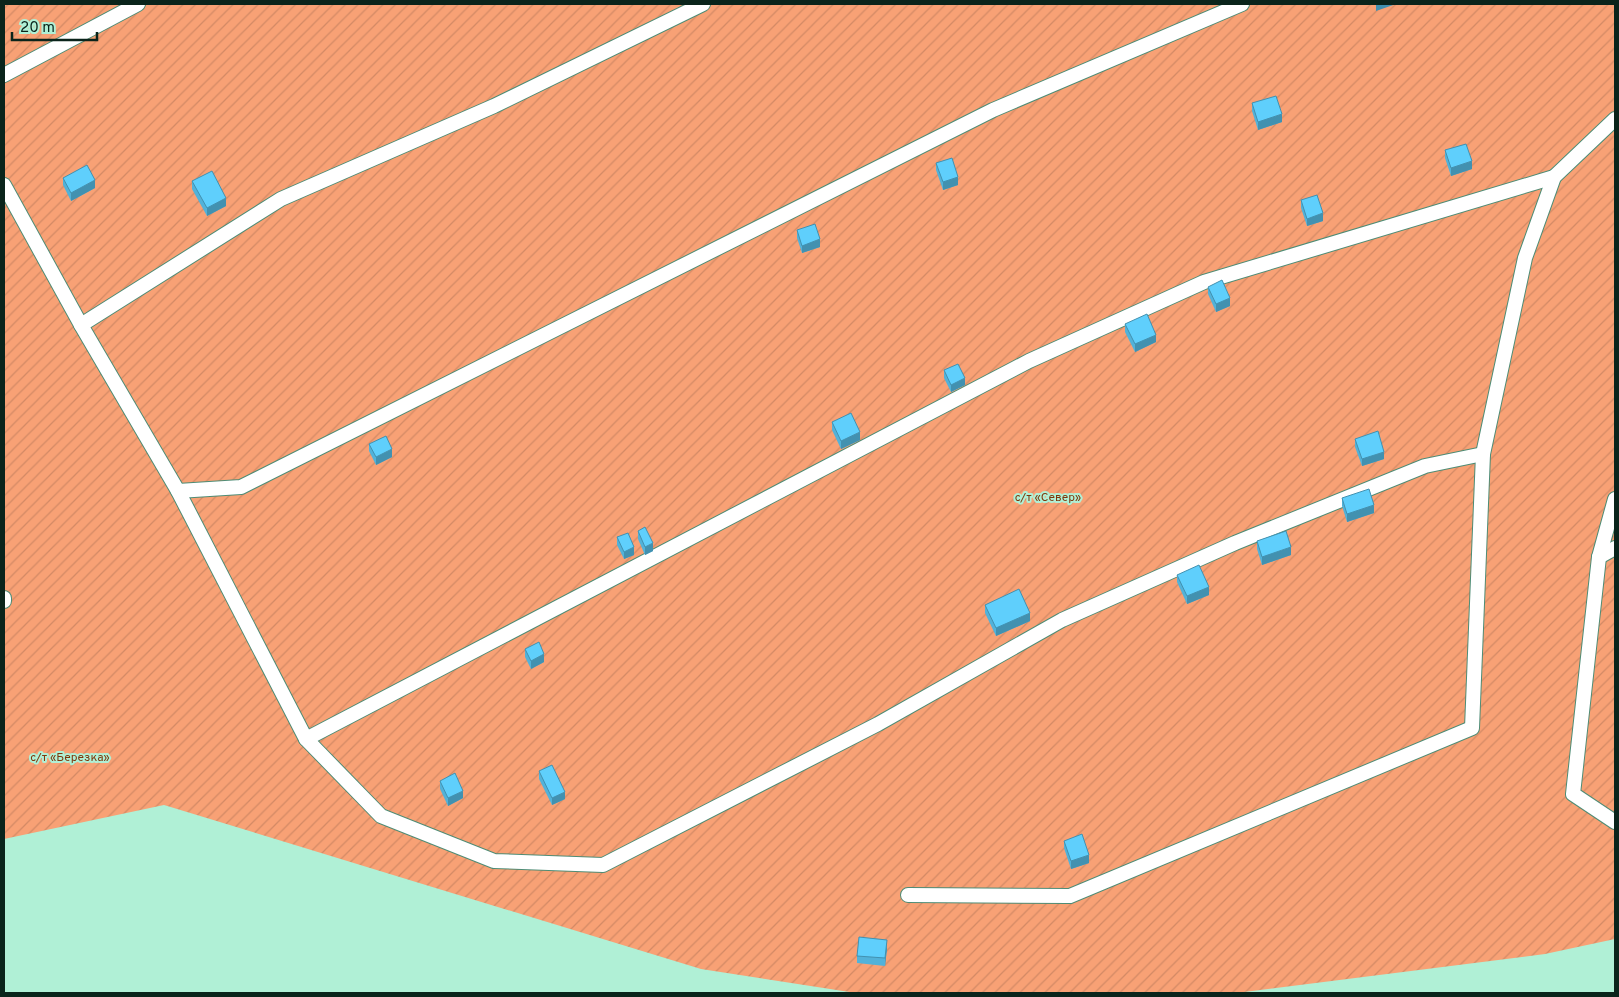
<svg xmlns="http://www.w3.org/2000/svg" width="1619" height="997" font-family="Overpass,sans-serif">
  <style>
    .garden { fill: url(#garden-furrows) }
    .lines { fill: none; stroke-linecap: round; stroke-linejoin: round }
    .service-casing { stroke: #4e8c75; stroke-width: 16 }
    .service { stroke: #fff; stroke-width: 14 }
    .wall { fill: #52b2d9 }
    .shaded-wall { fill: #4291b0 }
    .building { fill: #5fcffc; stroke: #4291b0 }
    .labels { text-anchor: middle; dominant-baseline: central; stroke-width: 4; stroke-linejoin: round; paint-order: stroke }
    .park-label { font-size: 12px; fill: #7c380d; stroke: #b0f0d6 }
  </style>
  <defs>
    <pattern id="garden-furrows" width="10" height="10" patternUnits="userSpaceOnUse" patternTransform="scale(1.25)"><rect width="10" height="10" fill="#f8a175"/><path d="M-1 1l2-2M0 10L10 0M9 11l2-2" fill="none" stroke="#d38a65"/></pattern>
  </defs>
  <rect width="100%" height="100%" fill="#b0f0d6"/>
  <!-- garden -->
  <polygon class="garden" points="4,4 1615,4 1615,939 1545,954 1236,993 856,993 701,969 164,805 4,839"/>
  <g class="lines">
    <defs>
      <g id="service">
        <polyline points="4,75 138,4"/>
        <polyline points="4,185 81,325 178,491 306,739 381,816 494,861 603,865 878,724 1062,620 1235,543 1425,466 1483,454"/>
        <polyline points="81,325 281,199 494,106 703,4"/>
        <polyline points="178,491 241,487 993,110 1242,4"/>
        <polyline points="1615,499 1599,557 1573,794 1615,822"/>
        <polyline points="1599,557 1615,548"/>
        <polyline points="4,598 4,601"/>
        <polyline points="306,739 1029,361 1204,282 1554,177"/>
        <polyline points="908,895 1070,896 1472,728 1483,454 1525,258 1554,177 1615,119"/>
      </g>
    </defs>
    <!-- service casing -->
    <use href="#service" class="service-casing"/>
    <!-- service -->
    <use href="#service" class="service"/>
  </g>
  <!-- wall -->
  <g class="wall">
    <polygon points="1252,103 1282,122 1258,130 1252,111"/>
    <polygon points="1445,150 1472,169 1451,176 1445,158"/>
    <polygon points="936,163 958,185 943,190 936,170"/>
    <polygon points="63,178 95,188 71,201 63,185"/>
    <polygon points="192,181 226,206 207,216 192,189"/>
    <polygon points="1301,200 1323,221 1307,226 1301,208"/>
    <polygon points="797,230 820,247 802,253 797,238"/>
    <polygon points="1208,287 1230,306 1216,312 1208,294"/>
    <polygon points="1125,324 1156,342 1135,352 1125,332"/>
    <polygon points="944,370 965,385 951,392 944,378"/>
    <polygon points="832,422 860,440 841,449 832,430"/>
    <polygon points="1355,439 1384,459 1362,466 1355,447"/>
    <polygon points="369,444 392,457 376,465 369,451"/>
    <polygon points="1342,498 1374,513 1347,522 1342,506"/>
    <polygon points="638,531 653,551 645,555 638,539"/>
    <polygon points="617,537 634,555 624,559 617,545"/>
    <polygon points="1257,541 1291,555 1262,565 1257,549"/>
    <polygon points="1177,575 1209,595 1187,604 1177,582"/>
    <polygon points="985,605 1030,621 996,636 985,613"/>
    <polygon points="525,649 544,662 531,669 525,657"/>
    <polygon points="539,771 565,799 552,805 539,779"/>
    <polygon points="440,781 463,798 448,806 440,789"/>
    <polygon points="1064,841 1089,863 1071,869 1064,848"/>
    <polygon points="887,948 885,966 857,963 857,956"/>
  </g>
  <!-- shaded-wall -->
  <g class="shaded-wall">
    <polygon points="1376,4 1396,4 1376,11"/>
    <polygon points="1282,114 1282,122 1258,130 1258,122"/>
    <polygon points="1472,161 1472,169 1451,176 1451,168"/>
    <polygon points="958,177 958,185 943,190 943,182"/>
    <polygon points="95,180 95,188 71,201 71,193"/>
    <polygon points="226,198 226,206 207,216 207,208"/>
    <polygon points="1323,213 1323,221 1307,226 1307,219"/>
    <polygon points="820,239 820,247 802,253 802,246"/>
    <polygon points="1230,298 1230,306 1216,312 1216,304"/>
    <polygon points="1156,335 1156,342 1135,352 1135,344"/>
    <polygon points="965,378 965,385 951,392 951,385"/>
    <polygon points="860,432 860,440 841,449 841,441"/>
    <polygon points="392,449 392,457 376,465 376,457"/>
    <polygon points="1384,452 1384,459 1362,466 1362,459"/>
    <polygon points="1374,505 1374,513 1347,522 1347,514"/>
    <polygon points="653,543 653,551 645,555 645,547"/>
    <polygon points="634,547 634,555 624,559 624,552"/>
    <polygon points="1291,547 1291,555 1262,565 1262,557"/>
    <polygon points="1209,587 1209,595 1187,604 1187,596"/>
    <polygon points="1030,613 1030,621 996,636 996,628"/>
    <polygon points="544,654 544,662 531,669 531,661"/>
    <polygon points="463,791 463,798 448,806 448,798"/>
    <polygon points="565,792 565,799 552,805 552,798"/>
    <polygon points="1089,855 1089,863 1071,869 1071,861"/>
    <polygon points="887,940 887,948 885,966 885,958"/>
  </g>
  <!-- building -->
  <g class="building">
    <polygon points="1276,96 1282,114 1258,122 1252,103"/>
    <polygon points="1466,144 1472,161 1451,168 1445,150"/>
    <polygon points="952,158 958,177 943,182 936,163"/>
    <polygon points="87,165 95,180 71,193 63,178"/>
    <polygon points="212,171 226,198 207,208 192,181"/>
    <polygon points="1317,195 1323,213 1307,219 1301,200"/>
    <polygon points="815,224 820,239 802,246 797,230"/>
    <polygon points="1222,280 1230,298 1216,304 1208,287"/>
    <polygon points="1147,314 1156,335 1135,344 1125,324"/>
    <polygon points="958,364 965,378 951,385 944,370"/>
    <polygon points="851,413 860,432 841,441 832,422"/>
    <polygon points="1378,431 1384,452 1362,459 1355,439"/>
    <polygon points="386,436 392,449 376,457 369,444"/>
    <polygon points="1369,489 1374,505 1347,514 1342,498"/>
    <polygon points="645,527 653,543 645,547 638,531"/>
    <polygon points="1286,531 1291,547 1262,557 1257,541"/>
    <polygon points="628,533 634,547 624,552 617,537"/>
    <polygon points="1199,565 1209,587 1187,596 1177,575"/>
    <polygon points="1019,589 1030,613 996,628 985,605"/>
    <polygon points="539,642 544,654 531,661 525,649"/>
    <polygon points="552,765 565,792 552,798 539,771"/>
    <polygon points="455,773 463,791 448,798 440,781"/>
    <polygon points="1082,834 1089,855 1071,861 1064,841"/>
    <polygon points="859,937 887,940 885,958 857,956"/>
  </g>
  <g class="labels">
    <!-- park labels -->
    <g class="park-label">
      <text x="1048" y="498">с/т «Север»</text>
      <text x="70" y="758">с/т «Березка»</text>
    </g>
  </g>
  <!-- border -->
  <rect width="1619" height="997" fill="none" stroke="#0a241b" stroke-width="10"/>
  <!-- scale -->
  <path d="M12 32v8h85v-8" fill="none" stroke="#0a241b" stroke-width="2.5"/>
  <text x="20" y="32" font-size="15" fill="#0a241b" stroke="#b0f0d6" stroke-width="4" paint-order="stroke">20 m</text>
</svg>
